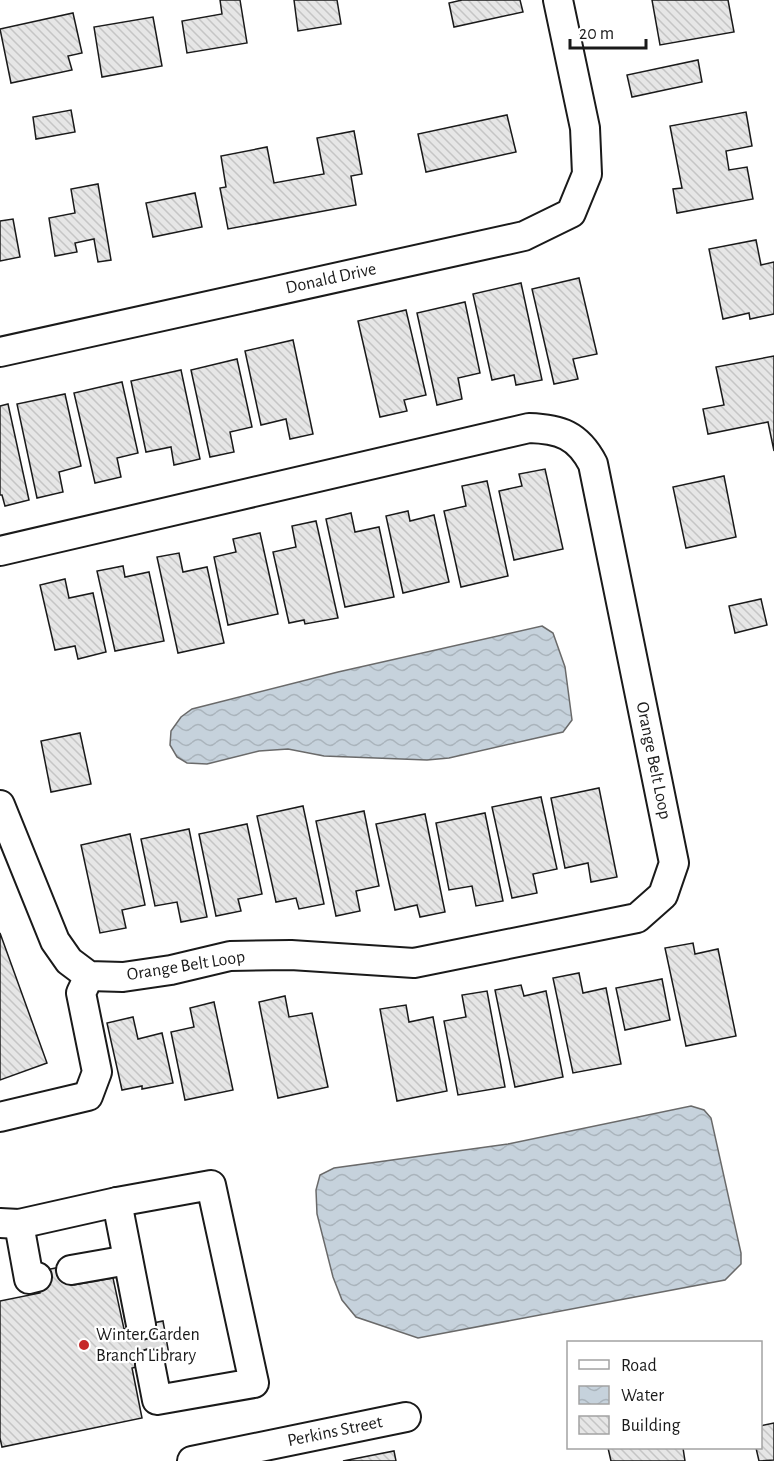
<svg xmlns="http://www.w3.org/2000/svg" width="774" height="1461" font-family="'Alegreya Sans',sans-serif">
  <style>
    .water { fill: url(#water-waves); stroke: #6a6a6a; stroke-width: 1.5 }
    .building { fill: url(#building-back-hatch); stroke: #1a1a1a; stroke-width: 1.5 }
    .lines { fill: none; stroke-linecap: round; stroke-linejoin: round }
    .minor-tunnel { stroke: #ddd; stroke-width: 28; stroke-dasharray: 28 14; stroke-linecap: butt }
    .minor-casing { stroke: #1a1a1a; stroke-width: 32 }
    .minor { stroke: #fff; stroke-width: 28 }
    .poi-dot { fill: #c62828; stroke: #fff; stroke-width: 2 }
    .labels { text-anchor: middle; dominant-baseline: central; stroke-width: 4.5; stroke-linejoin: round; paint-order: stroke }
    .street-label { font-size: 18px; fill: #1a1a1a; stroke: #fff }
    .poi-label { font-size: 18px; fill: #1a1a1a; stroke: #fff; text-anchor: start }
  </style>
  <defs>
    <pattern id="water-waves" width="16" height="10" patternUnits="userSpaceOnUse" patternTransform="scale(1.5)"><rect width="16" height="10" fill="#c6d2dc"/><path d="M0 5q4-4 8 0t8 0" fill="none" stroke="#aab4bc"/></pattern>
    <pattern id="building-back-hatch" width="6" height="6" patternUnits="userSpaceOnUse" patternTransform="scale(1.5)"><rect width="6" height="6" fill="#e6e6e6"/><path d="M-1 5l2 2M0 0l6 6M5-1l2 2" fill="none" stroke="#c5c5c5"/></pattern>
  </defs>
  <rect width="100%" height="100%" fill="#fff"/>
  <!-- water -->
  <g class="water">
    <polygon points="542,626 553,633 565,667 572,720 563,732 449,758 427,760 324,756 288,749 259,751 207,764 187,763 177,757 170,745 171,731 181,717 192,709 338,672"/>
    <polygon points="691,1106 704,1110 711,1118 741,1253 741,1264 725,1280 418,1338 356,1317 342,1300 333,1277 317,1214 316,1190 320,1175 334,1168 508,1144"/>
  </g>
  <!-- building -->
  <g class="building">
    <polygon points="220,0 240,0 247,43 187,53 182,21 222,14"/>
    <polygon points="294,0 337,0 341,24 298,31"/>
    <polygon points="462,0 520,0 523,12 454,27 449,3"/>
    <polygon points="652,0 728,0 734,32 660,45"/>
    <polygon points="73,13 82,53 68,56 72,70 11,83 0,29"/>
    <polygon points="153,17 162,66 102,77 94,27"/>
    <polygon points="698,60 702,82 632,97 627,75"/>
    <polygon points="71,110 75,132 36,139 33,117"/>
    <polygon points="746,112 752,146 726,151 729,170 747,167 753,199 677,213 673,189 682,188 670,126"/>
    <polygon points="507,115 516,152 426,172 418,134"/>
    <polygon points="354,131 362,174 351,176 356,205 228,229 220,188 226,187 221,156 267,147 274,183 324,174 317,138"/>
    <polygon points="98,184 111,260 98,262 94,239 75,243 77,252 55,256 49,218 75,213 71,189"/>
    <polygon points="195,193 202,227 153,237 146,203"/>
    <polygon points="13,219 20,257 0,261 0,221"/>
    <polygon points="756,240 761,265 774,262 774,314 750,319 749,313 723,319 709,249"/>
    <polygon points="579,278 597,354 573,359 578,379 554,384 532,289"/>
    <polygon points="521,283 542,380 516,385 514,375 492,380 473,294"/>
    <polygon points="465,302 480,373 458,378 462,399 437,405 417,313"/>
    <polygon points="406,310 426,395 404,400 407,411 380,417 358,321"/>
    <polygon points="293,340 313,434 290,439 286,419 261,425 245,351"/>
    <polygon points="774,356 774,451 768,422 708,434 703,409 724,405 716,367"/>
    <polygon points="237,359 252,427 230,432 234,452 210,457 191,370"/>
    <polygon points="181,370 200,459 174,465 171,447 146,452 131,381"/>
    <polygon points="122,382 138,453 117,458 121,477 95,483 74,393"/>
    <polygon points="65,394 81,466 59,472 63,492 37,498 17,404"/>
    <polygon points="8,404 29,500 5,506 2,495 0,495 0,406"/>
    <polygon points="545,469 563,549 514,560 499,491 522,486 519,474"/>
    <polygon points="724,476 736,537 686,548 673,487"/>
    <polygon points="487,481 508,576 461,587 444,511 466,506 462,486"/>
    <polygon points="408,511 410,521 434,515 449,582 403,593 386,516"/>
    <polygon points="351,513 355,532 379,527 394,597 345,607 326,519"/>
    <polygon points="316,521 338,618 305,624 304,620 289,623 273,552 296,547 292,526"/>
    <polygon points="260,533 278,614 228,625 214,557 236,552 233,539"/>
    <polygon points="179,553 183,572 207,567 224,643 178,653 157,557"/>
    <polygon points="123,566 125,577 149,572 164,641 115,651 97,571"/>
    <polygon points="65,579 69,598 93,593 106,652 78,659 75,646 55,650 40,585"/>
    <polygon points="761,599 767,625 735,633 729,606"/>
    <polygon points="80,733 91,784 51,792 41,741"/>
    <polygon points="599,788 617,877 591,882 588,863 565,868 551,798"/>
    <polygon points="541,797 557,869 533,874 537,893 512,898 492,807"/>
    <polygon points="303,806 324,904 299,909 296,898 276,902 257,816"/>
    <polygon points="364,811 379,886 356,891 360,911 336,916 316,821"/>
    <polygon points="485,813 503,901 476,906 472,886 449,890 436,823"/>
    <polygon points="425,814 445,912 420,917 417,905 395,910 376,824"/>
    <polygon points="247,824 262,894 238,899 241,911 216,916 199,834"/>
    <polygon points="189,829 207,917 181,922 177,902 155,906 141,839"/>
    <polygon points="130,834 145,905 122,910 126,928 100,933 81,845"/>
    <polygon points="0,933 47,1063 0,1080"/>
    <polygon points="693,943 695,954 718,949 736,1036 686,1046 665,948"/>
    <polygon points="579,973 583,993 606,988 621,1064 573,1073 553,978"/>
    <polygon points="662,979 670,1020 625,1030 616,988"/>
    <polygon points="521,985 524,996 546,991 563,1077 515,1087 495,990"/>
    <polygon points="487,991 505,1087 458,1095 444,1021 466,1017 462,995"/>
    <polygon points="285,996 289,1017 312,1013 328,1087 278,1098 259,1002"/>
    <polygon points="214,1002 233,1090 185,1100 171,1032 194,1027 190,1008"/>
    <polygon points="406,1005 409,1022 433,1017 447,1091 397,1101 380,1009"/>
    <polygon points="133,1017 138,1039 162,1033 173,1083 142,1089 142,1086 122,1090 107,1023"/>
    <polygon points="70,1265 74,1285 113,1278 124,1329 163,1321 170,1360 132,1368 142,1418 2,1447 0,1438 0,1301 40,1293 36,1272"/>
    <polygon points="774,1423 774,1460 759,1461 756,1448 760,1448 760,1426"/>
    <polygon points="608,1448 683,1448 685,1461 611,1461"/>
    <polygon points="394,1451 396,1461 343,1461"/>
  </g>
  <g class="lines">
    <!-- minor-tunnel -->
    <polyline class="minor-tunnel" points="141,1325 150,1364"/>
    <defs>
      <g id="minor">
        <path id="s1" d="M0 352 524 236 571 213 587 174 585 128 558 0"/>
        <path id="s2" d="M0 551 529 428C560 429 578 435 593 464L674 863 663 895 637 918 414 963 291 955 230 956 171 970 123 977 89 976 69 961 55 941 0 805"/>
        <polyline points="0,1117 88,1096 97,1072 81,993 89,976"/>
        <polyline points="117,1202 141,1325"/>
        <polyline points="0,1223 19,1224 117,1202 211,1185 254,1383 157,1400 150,1364"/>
        <polyline points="19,1224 29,1279 37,1277"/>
        <polyline points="71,1270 128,1260"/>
        <path id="s3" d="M192 1461 406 1417"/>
      </g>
    </defs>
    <!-- minor casing -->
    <use href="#minor" class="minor-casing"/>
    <!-- minor -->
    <use href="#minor" class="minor"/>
  </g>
  <!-- markers -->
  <circle class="poi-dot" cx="84" cy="1345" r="6"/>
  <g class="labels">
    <!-- street labels -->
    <g class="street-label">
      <text stroke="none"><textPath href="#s1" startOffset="339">Donald Drive</textPath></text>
      <text stroke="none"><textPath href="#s2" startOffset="924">Orange Belt Loop</textPath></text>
      <text transform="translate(186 966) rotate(-9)">Orange Belt Loop</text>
      <text stroke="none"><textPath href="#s3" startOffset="146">Perkins Street</textPath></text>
    </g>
    <!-- poi labels -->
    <g class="poi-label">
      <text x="96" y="1335">Winter Garden<tspan x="96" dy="21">Branch Library</tspan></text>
    </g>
  </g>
  <!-- legend -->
  <rect x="567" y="1341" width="195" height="108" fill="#ffffff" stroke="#a3a3a3" stroke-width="1.5"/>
  <rect x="579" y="1360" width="30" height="9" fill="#ffffff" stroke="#a3a3a3" stroke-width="1.5"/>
  <text x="621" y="1371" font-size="18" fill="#1a1a1a">Road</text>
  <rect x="579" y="1386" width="30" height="18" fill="url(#water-waves)" stroke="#a3a3a3" stroke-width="1.5"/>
  <text x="621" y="1401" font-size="18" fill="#1a1a1a">Water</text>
  <rect x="579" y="1416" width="30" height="18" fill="url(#building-back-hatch)" stroke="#a3a3a3" stroke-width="1.5"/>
  <text x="621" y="1431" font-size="18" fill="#1a1a1a">Building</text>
  <!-- scale -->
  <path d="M570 39v9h76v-9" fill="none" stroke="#1a1a1a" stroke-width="3"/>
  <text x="579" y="39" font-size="18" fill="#1a1a1a" stroke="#ffffff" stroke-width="4.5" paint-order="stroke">20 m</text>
</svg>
